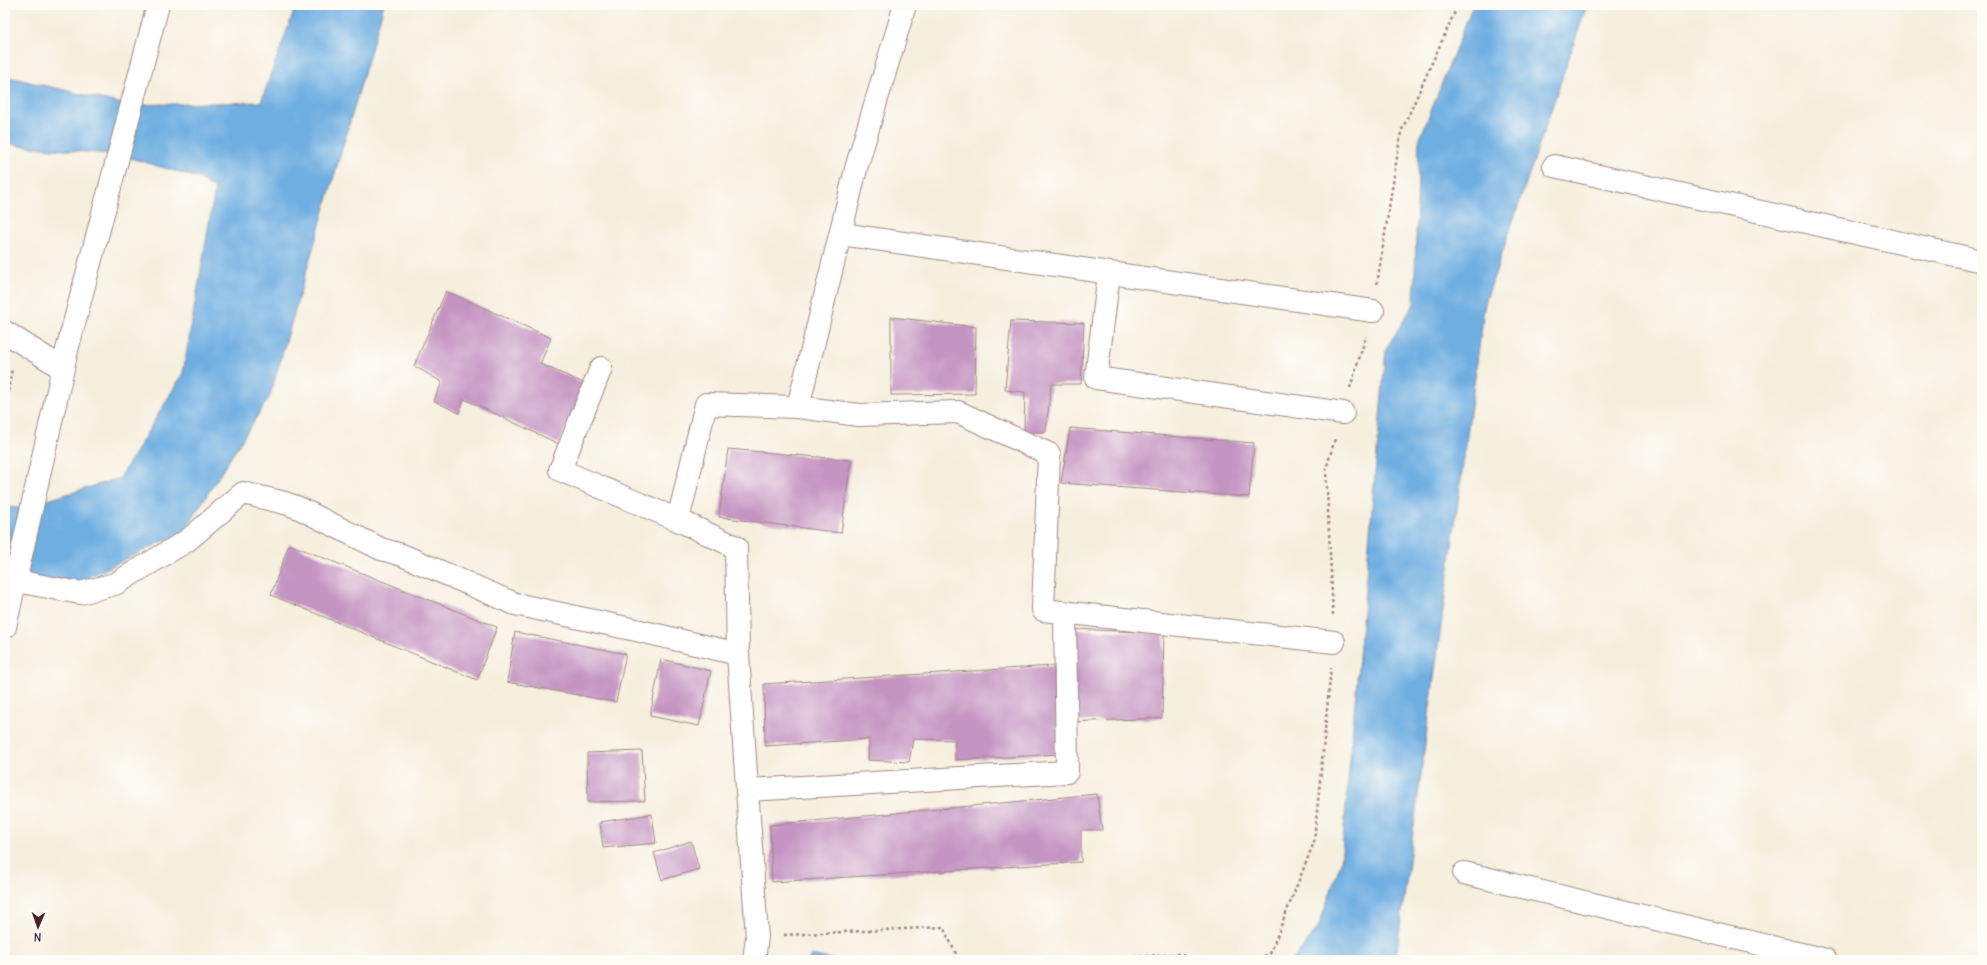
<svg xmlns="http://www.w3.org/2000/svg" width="1987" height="965" font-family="Delius,sans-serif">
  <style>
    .water { fill: #6eaee1; stroke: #5c6686 }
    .building { fill: #c494c2 }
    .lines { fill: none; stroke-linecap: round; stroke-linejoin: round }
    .minor-casing { stroke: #a08784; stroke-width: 24 }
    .path { stroke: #a08784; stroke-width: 2.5; stroke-dasharray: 3 3; stroke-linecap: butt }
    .minor { stroke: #fff; stroke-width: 22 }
  </style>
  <rect width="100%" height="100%" fill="#fdfcf7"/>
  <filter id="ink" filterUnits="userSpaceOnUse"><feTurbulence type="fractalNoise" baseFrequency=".025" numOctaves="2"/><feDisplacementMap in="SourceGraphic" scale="8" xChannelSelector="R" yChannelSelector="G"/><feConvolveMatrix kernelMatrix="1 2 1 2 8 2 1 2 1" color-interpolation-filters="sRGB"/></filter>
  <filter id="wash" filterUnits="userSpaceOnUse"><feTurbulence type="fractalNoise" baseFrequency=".012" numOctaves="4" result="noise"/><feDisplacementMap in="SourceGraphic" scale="16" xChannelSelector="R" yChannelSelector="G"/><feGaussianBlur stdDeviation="0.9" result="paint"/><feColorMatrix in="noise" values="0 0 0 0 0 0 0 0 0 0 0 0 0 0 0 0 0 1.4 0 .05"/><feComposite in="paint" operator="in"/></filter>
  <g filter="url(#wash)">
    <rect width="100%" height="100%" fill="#f6efde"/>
    <!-- water -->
    <g class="water">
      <polygon points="296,5 384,5 270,396 184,531 77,583 5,581 5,507 21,508 120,478 183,373 215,189 199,178 120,155 20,146 5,142 5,76 127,105 261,102"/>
      <polygon points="1473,5 1587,5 1485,303 1396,957 1394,960 1293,960 1318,928 1341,862 1386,349 1414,304 1419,141"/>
      <polygon points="811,955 835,960 808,960"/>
    </g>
    <g id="blocks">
      <!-- building -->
      <g class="building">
        <polygon points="446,291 551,338 540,364 586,384 559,444 464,399 459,413 434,401 442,382 414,366"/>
        <polygon points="891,317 976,327 975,394 891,395"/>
        <polygon points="1011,321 1084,323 1081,384 1051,384 1046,432 1024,432 1025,392 1005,390"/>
        <polygon points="1070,428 1254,443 1249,497 1061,483"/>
        <polygon points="728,449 851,460 841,533 719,517"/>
        <polygon points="289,544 497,627 477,680 271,595"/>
        <polygon points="1072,629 1164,633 1162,718 1070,722"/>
        <polygon points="515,632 626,654 616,702 507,682"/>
        <polygon points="661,659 711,671 699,726 650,716"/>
        <polygon points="1053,666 1060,754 955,760 955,740 913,739 909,762 868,760 869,739 765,746 764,684"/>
        <polygon points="642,751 645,801 588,802 587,753"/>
        <polygon points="1097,794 1102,830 1081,830 1081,862 772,882 770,825"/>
        <polygon points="652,814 656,843 603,848 600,822"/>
        <polygon points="691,841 699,869 662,880 654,853"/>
      </g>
    </g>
  </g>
  <g filter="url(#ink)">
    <use href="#blocks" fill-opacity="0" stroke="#a08784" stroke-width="1"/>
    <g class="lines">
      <defs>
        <g id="minor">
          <polyline points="1554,166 1982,261"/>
          <polyline points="841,234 1373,311"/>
          <polyline points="1109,273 1096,378 1343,413"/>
          <polyline points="5,332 62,368"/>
          <polyline points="601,368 560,470 678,520"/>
          <polyline points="798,407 857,165 905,5"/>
          <polyline points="16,581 80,593 115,584 188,540 243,493 285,503 299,508 381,549 402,555 515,604 636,630 738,654"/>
          <polyline points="5,627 67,350 158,5"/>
          <polyline points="747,790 1067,772 1065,613"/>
          <polyline points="1464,873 1826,960"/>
          <polyline points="754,960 757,937 738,654 736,547 678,520 706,404 798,407 859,415 958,412 1049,454 1043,610 1334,642"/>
        </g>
      </defs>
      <!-- minor casing -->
      <use href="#minor" class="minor-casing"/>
      <!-- path -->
      <g class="path">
        <polyline points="1377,284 1401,132 1458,5"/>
        <polyline points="1350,388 1366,336"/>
        <polyline points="5,409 12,369"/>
        <polyline points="1333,615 1326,469 1335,439"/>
        <polyline points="784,935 943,927 959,960"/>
        <polyline points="1092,960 1178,954 1197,960"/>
        <polyline points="1253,960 1270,954 1314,842 1331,668"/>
      </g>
      <!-- minor -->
      <use href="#minor" class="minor"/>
    </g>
  </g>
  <!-- margin -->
  <rect width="1987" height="965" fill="none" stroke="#fdfcf7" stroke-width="20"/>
  <!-- north arrow -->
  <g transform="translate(38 927) rotate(182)" stroke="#fdfcf7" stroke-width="3" paint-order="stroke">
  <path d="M0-3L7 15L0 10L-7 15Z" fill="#4a1f2b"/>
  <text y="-6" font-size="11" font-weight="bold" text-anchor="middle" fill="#4a1f2b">N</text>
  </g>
</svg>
